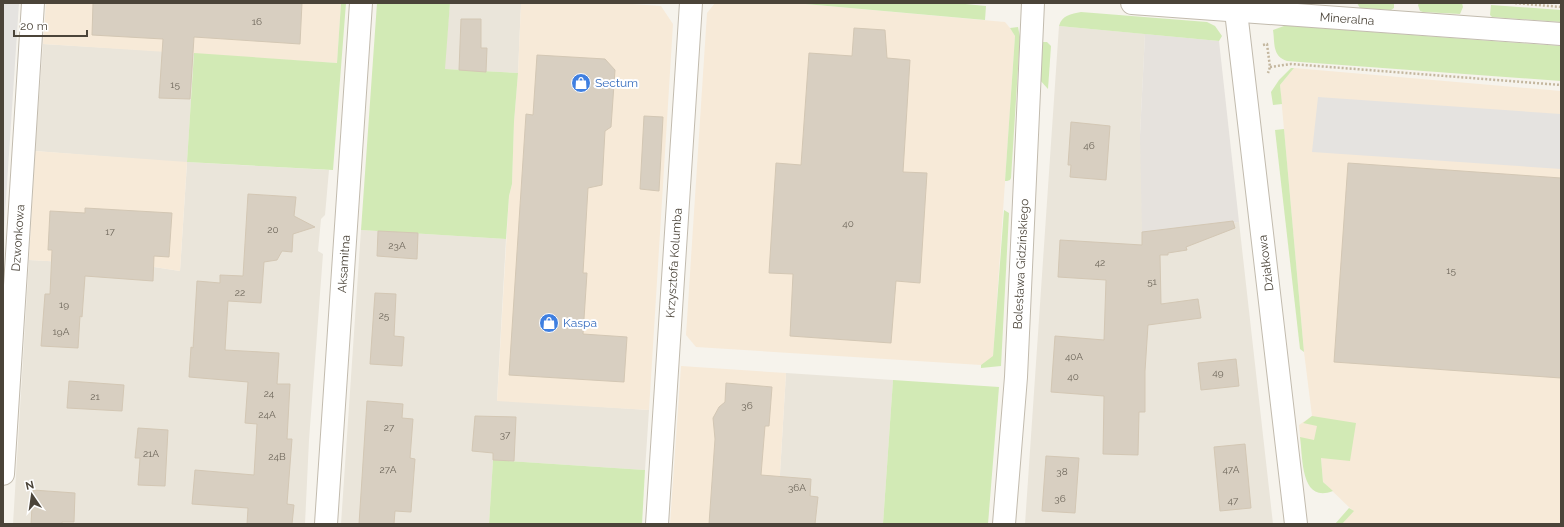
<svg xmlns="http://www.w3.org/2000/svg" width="1564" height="527" font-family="Raleway,sans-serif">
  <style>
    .residential { fill: #eae5da }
    .commercial { fill: #f7ead8 }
    .industrial { fill: #e6e2dd }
    .green { fill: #d2eab5 }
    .parking { fill: #e5e3e0 }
    .building { fill: #d8cfc1; stroke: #d3c7b4 }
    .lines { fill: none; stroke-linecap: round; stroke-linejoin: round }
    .street-casing { stroke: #c2bbae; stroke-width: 24 }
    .path { stroke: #c4b79f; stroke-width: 2.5; stroke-dasharray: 2 2; stroke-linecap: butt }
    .street { stroke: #fff; stroke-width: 22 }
    .labels { text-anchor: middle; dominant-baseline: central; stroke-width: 4; stroke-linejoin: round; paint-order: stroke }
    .number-label { font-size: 10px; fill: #6e675b }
    .street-label { font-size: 12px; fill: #4b4439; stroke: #fff }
    .shop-label { font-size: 12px; fill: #366cbe; stroke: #fff; text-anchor: start }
  </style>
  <rect width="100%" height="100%" fill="#f6f3ec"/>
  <!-- residential -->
  <g class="residential">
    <polygon points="450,3 521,3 518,73 444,69"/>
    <polygon points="1059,26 1145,34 1140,135 1208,224 1239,222 1273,524 1025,524"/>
    <polygon points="43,44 194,53 187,162 329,170 325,215 321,219 318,251 323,254 309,440 305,524 13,524 29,260 154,267 180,271 187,163 35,151"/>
    <polygon points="361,230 506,239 497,400 649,410 645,470 493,460 489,524 341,524"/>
    <polygon points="786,373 893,380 883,524 777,524"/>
  </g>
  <!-- commercial -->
  <g class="commercial">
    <polygon points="46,3 341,3 337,63 43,44"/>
    <polygon points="521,3 618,3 661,6 673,24 649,410 497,401 509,196 512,184 514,122 518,73"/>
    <polygon points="715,3 794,3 1005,22 1010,28 1015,36 993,357 981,365 696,347 686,335 707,13"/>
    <polygon points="1294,68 1561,91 1561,524 1342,524 1353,511 1323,482 1321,458 1302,455 1299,425 1312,416 1304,352 1280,85"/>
    <polygon points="35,151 187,162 180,271 154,267 29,260"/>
    <polygon points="681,366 786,373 777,524 670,524"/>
  </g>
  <!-- industrial -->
  <polygon class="industrial" points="1145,34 1219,41 1239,222 1142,232 1140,135"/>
  <!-- green -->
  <g class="green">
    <polygon points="341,3 346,3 333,170 187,162 194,53 337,63"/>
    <polygon points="377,3 450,3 445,69 518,73 514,122 512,184 509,196 506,239 361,230"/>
    <polygon points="794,3 955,3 986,6 985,20"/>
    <polygon points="1357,3 1394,3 1394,8 1391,10 1360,8"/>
    <polygon points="1419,3 1462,3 1463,7 1460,14 1423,12 1420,11 1418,5"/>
    <polygon points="1491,5 1561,10 1561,22 1492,17 1490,15"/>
    <path d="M1081 12 1207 22 1215 26 1222 36 1219 41 1059 26C1062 15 1071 14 1081 12Z"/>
    <path d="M1292 26 1561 46V81L1287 61C1272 56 1275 43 1273 30L1284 26Z"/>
    <polygon points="1018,27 1020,37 1011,178 1010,180 1007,181 1005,181 1015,36 1010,28"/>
    <polygon points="1042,42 1047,42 1051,46 1048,89 1039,79"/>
    <polygon points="1291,68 1294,68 1280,85 1282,104 1273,105 1271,92 1279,80"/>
    <polygon points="1284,129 1304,352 1300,349 1275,130"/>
    <polygon points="1004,210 1009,213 1001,366 981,368 981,365 993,356"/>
    <polygon points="893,380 999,387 988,524 883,524"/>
    <path d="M1312 416 1356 423 1350 461 1321 458 1323 482 1333 491C1300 504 1303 457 1300 437L1314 440 1317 426 1303 423Z"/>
    <polygon points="493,460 645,470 642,524 489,524"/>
    <polygon points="1349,508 1354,511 1342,524 1335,524"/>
  </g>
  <!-- parking -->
  <g class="parking">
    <polygon points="3,3 19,3 3,244"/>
    <polygon points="1318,97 1561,114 1561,169 1312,152"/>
  </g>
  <!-- building -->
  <g class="building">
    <polygon points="93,3 302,3 300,44 194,37 190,99 159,98 163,39 92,35"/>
    <polygon points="461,19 481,19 481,48 487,48 486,72 459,70"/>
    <polygon points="854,28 885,30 887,58 910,60 903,172 927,173 920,283 896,281 891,343 790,336 793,274 769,273 776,163 801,165 809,53 852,56"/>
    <polygon points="537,55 605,59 615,70 611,127 605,131 602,185 588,188 583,273 587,273 583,334 627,337 624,382 509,375 526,114 533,115"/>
    <polygon points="644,116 663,117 659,191 640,189"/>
    <polygon points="1071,122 1110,126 1106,180 1070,177 1071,165 1068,165"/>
    <polygon points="1348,163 1561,178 1561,378 1334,362"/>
    <polygon points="248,194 296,197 294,216 315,227 293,234 292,252 282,251 277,260 264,262 261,303 228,301 225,350 279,353 277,384 290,384 287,439 292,439 287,504 294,505 292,524 247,524 248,508 192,504 195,470 254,475 257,424 245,423 248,382 189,377 191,347 193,348 197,281 220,283 220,275 243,276"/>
    <polygon points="85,208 172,213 169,257 154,256 153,281 85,276 82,317 80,316 78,348 41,346 45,294 50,294 52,250 48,250 50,211 85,213"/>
    <polygon points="1233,221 1235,228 1186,247 1187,250 1168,253 1168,255 1160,255 1161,304 1198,299 1201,318 1148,325 1145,371 1145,412 1139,412 1138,455 1103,454 1104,396 1051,392 1055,336 1104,340 1106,280 1058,277 1060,240 1142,245 1142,232"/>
    <polygon points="378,231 418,233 417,259 377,256"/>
    <polygon points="375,293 396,294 394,336 404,337 402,366 370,364"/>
    <polygon points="1236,359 1239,386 1201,390 1198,363"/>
    <polygon points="69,381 124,385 122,411 67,408"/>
    <polygon points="726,383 772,387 769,426 765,426 761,475 811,479 810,496 818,497 815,524 709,524 715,439 713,418 719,407 725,402"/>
    <polygon points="367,401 403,404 402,418 413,419 410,458 415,459 411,512 395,511 394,524 359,524"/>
    <polygon points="475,416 516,417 514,461 493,460 493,453 472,451"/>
    <polygon points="138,428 168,430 165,486 138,485 140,458 135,458"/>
    <polygon points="1245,444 1251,508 1220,511 1214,447"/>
    <polygon points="1046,456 1079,458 1075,513 1042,511"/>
    <polygon points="33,490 75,493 74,522 62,522 62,524 31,524"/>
  </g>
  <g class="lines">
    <defs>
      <g id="street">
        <polyline points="1132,3 1561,34"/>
        <polyline points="1235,3 1296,524"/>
        <polyline points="3,474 33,3"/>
        <polyline points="326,524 361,3"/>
        <polyline points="657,524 691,3"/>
        <polyline points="1004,524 1016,377 1033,3"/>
      </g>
    </defs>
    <!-- street casing -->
    <use href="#street" class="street-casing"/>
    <!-- path -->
    <g class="path">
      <polyline points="1515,3 1561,7"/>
      <polyline points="1263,45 1267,44 1270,67 1268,73"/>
      <polyline points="1270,67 1291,64 1561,85"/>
    </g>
    <!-- street -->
    <use href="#street" class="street"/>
  </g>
  <!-- icons -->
  <defs>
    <symbol id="shop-disc" viewBox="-11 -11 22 22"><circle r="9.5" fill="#3f7fe0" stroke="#fff"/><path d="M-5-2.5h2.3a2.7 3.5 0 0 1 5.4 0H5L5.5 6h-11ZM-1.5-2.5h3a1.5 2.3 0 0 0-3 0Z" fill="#fff"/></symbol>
  </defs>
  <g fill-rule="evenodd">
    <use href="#shop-disc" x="570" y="72" width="22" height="22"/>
    <use href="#shop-disc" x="538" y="312" width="22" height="22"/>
  </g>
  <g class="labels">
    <!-- number labels -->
    <g class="number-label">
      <text x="257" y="21">16</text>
      <text x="175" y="84">15</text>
      <text x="1089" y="145">46</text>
      <text x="848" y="223">40</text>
      <text x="273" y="229">20</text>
      <text x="110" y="231">17</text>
      <text x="397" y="245">23A</text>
      <text x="1100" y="262">42</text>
      <text x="1451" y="270">15</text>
      <text x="1152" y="281">51</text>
      <text x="240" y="292">22</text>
      <text x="64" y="304">19</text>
      <text x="384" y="315">25</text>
      <text x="61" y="331">19A</text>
      <text x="1074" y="356">40A</text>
      <text x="1218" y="372">49</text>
      <text x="1073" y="376">40</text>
      <text x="269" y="393">24</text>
      <text x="95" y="396">21</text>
      <text x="747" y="405">36</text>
      <text x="267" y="414">24A</text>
      <text x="389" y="427">27</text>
      <text x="505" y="434">37</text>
      <text x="151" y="453">21A</text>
      <text x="277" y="456">24B</text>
      <text x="388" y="469">27A</text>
      <text x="1231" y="469">47A</text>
      <text x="1062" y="471">38</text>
      <text x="797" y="487">36A</text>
      <text x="1060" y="498">36</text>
      <text x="1233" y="500">47</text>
    </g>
    <!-- street labels -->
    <g class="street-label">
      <text transform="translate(1347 19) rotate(4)">Mineralna</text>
      <text transform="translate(18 238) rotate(-86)">Dzwonkowa</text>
      <text transform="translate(674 263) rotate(-86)">Krzysztofa Kolumba</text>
      <text transform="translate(1266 263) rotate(-97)">Działkowa</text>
      <text transform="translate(344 264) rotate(-86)">Aksamitna</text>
      <text transform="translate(1021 264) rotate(-87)">Bolesława Gidzińskiego</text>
    </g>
    <!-- shop labels -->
    <g class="shop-label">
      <text x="595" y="83">Sectum</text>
      <text x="563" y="323">Kaspa</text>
    </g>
  </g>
  <!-- border -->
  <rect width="1564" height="527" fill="none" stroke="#4b4439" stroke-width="8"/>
  <!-- north arrow -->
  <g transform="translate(32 495) rotate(347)" stroke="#ffffff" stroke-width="3" paint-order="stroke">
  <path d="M0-3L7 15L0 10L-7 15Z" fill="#4b4439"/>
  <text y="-6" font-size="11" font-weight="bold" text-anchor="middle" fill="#4b4439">N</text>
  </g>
  <!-- scale -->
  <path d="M14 30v6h73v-6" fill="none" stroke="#4b4439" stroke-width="2"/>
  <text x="20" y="30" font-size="12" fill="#4b4439" stroke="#ffffff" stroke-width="3" paint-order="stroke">20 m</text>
</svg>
